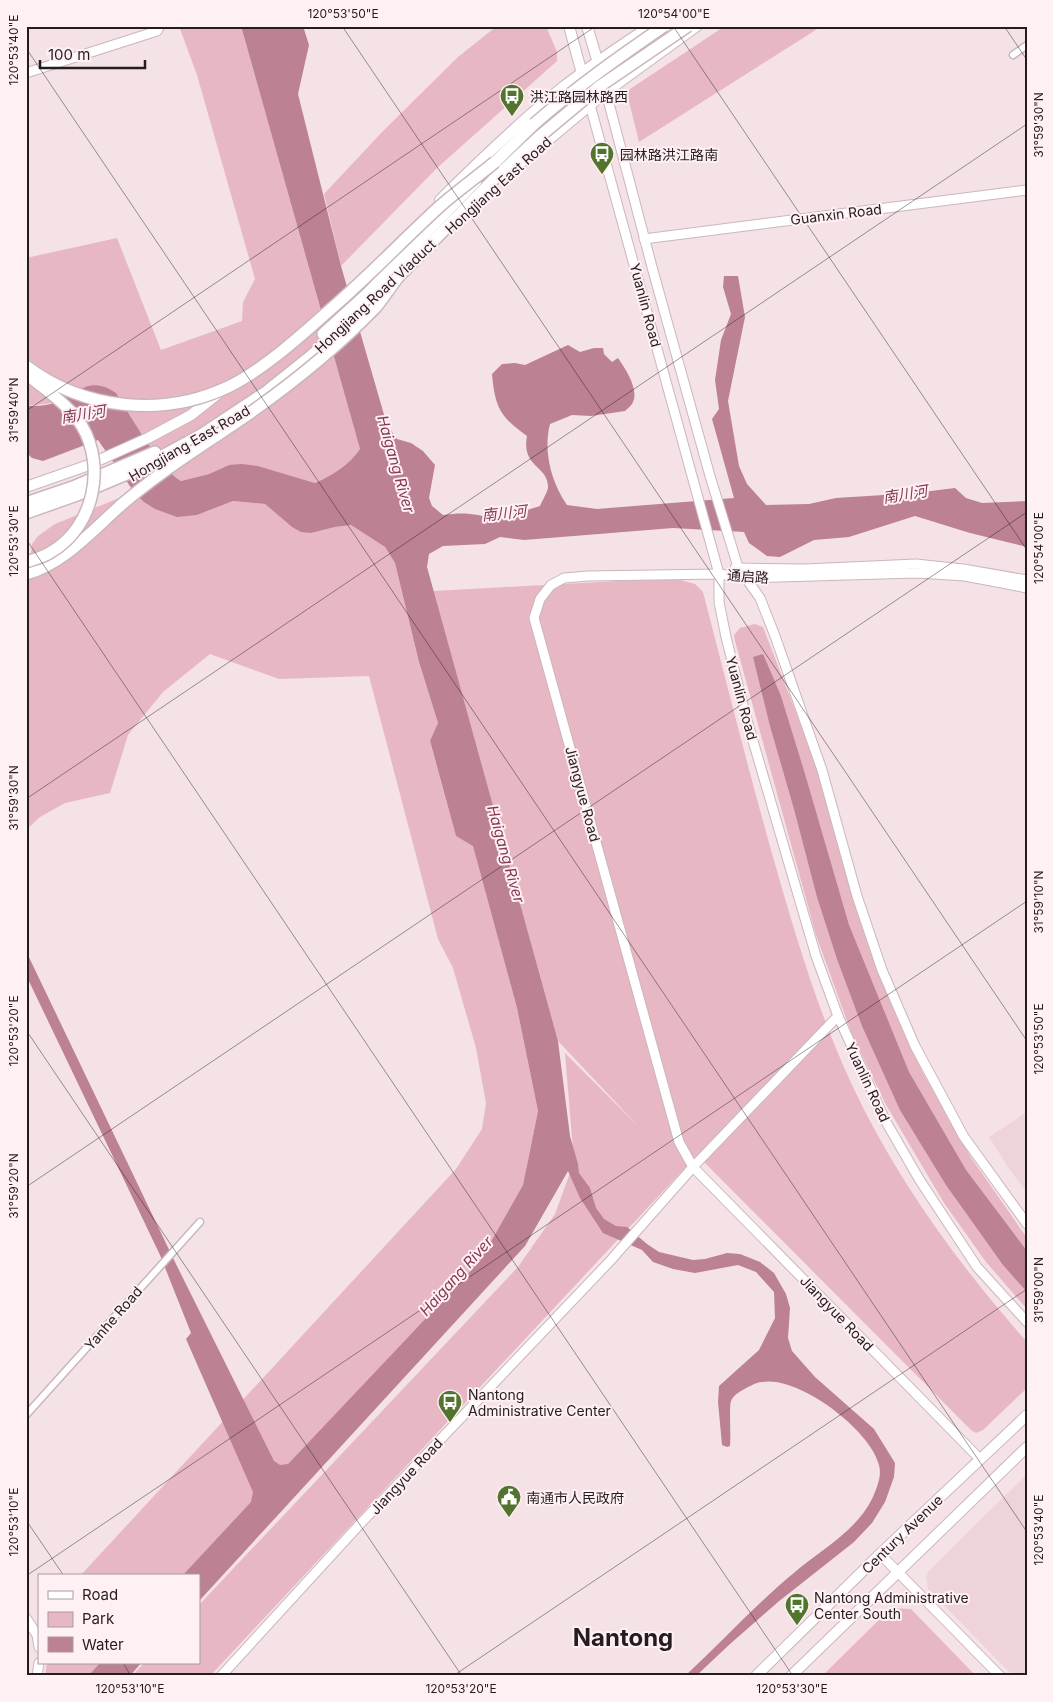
<svg xmlns="http://www.w3.org/2000/svg" width="1053" height="1702" font-family="Inter,'Noto Sans SC',sans-serif">
  <style>
    .built { fill: #eed3da }
    .green { fill: #e7b7c4 }
    .water { fill: #bc8192 }
    .lines { fill: none; stroke-linecap: round; stroke-linejoin: round }
    .street-casing { stroke: #c9b7bc; stroke-width: 9 }
    .secondary-casing { stroke: #c9b7bc; stroke-width: 11 }
    .primary-casing { stroke: #c9b7bc; stroke-width: 12 }
    .highway-casing { stroke: #c9b7bc; stroke-width: 14 }
    .street { stroke: #fff; stroke-width: 6 }
    .secondary { stroke: #fff; stroke-width: 9 }
    .primary { stroke: #fff; stroke-width: 10 }
    .highway { stroke: #fff; stroke-width: 11 }
    .highway-bridge-casing { stroke: #c9b7bc; stroke-width: 14; stroke-linecap: butt }
    .highway-bridge { stroke: #fff; stroke-width: 11 }
    .ticks { fill: none; stroke: #241d1f; stroke-width: 1; stroke-opacity: 0.45 }
    .labels { text-anchor: middle; dominant-baseline: central; stroke-width: 4; stroke-linejoin: round; paint-order: stroke }
    .poi-label { font-size: 14px; fill: #241d1f; stroke: #fff0f4; text-anchor: start }
    .street-label { font-size: 14px; fill: #241d1f; stroke: #fff0f4 }
    .water-label { font-size: 15px; font-style: italic; fill: #843954; stroke: #fff0f4 }
    .town-label { font-size: 24px; font-weight: bold; fill: #241d1f; stroke: #fff0f4 }
    .neatline { fill: none; stroke: #241d1f; stroke-width: 2 }
    .ticks-label { font-size: 12px; text-anchor: middle; fill: #241d1f }
  </style>
  <rect width="100%" height="100%" fill="#f4e2e7"/>
  <!-- built -->
  <g class="built">
    <polygon points="1027,1112 1027,1193 1010,1170 989,1137"/>
    <polygon points="1027,1474 1027,1676 1013,1676 928,1589 926,1577 929,1571"/>
  </g>
  <!-- green -->
  <g class="green">
    <path d="M179 26H241L360 449C349 465 333 475 315 483L258 466 229 465 209 474 181 481C161 470 130 415 116 394L69 395 53 403 26 406V258L117 238 161 350 242 321 243 302 255 279 197 75Z"/>
    <polygon points="497,26 546,26 557,52 557,61 437,168 341,266 324,194 384,130 458,57"/>
    <polygon points="725,26 822,26 639,142 627,93 630,89"/>
    <polygon points="134,492 197,515 233,501 265,504 292,527 311,533 335,527 351,525 385,547 395,563 419,662 438,723 430,742 456,836 473,845 517,1008 538,1111 523,1185 480,1261 182,1576 80,1576 456,1169 482,1129 486,1103 476,1048 453,968 438,939 369,676 279,679 210,654 163,692 128,735 110,793 65,803 40,817 26,830 26,601 32,544 38,536 55,524"/>
    <path d="M674 578 695 584 703 592C726 680 748 769 773 857 795 934 818 1012 852 1085 896 1179 958 1264 1027 1342V1388L983 1430 976 1433 971 1430 697 1155 210 1676H132L144 1663H199V1605L518 1267 555 1214 574 1162 565 1053 639 1127 558 1041 433 591Z"/>
    <polygon points="755,624 763,627 817,767 870,948 888,995 923,1073 972,1159 1027,1238 1027,1309 986,1262 944,1203 885,1103 851,1032 816,935 735,641 734,635 740,628"/>
    <polygon points="891,1608 911,1609 976,1676 822,1676"/>
    <polygon points="47,1663 100,1663 88,1676 45,1676"/>
  </g>
  <!-- water -->
  <g class="water">
    <path d="M241 26H303L309 45 298 94 341 266 387 425 397 439 411 443 423 451 435 465 429 498 432 506 443 515C462 512 477 513 495 520L540 506C542 501 547 493 548 488 549 465 521 468 527 436 500 417 495 407 492 374L502 364 515 363 525 365 568 345 580 352 594 348H603L604 354 612 362 618 358C625 368 639 389 633 402 632 405 627 409 625 411L591 416 572 415 550 424C543 451 551 482 567 505L597 509 734 498 712 419 719 409 715 380 721 340 731 314 723 287 724 276H738L745 317 728 401 739 466 747 484 766 505 809 504 836 498 915 493 955 488 966 498 982 503 1027 501V547L970 533 915 516 849 537 814 540 780 557 767 556 749 543 744 532 673 528 524 540 500 537 485 544 443 546 429 554 427 567 558 1041 570 1136 578 1164 579 1173 590 1188 596 1208 604 1219 616 1226 627 1227 647 1244 659 1252 693 1260 705 1259 727 1253 740 1254 760 1262 774 1273 786 1294 790 1308 788 1338 792 1351 815 1377 874 1429 895 1463 894 1477 885 1502 872 1523 854 1542 778 1602 730 1644 696 1676H685C722 1642 756 1604 795 1572 823 1548 856 1532 873 1497 877 1487 882 1476 879 1465 871 1430 798 1375 762 1382 758 1382 752 1385 748 1387 741 1391 734 1394 731 1401 729 1406 731 1436 730 1446L727 1447 722 1445 718 1402 719 1386 759 1350 775 1318 774 1292 756 1272 738 1265 695 1273 673 1269 653 1262 642 1250 603 1233 580 1198 568 1171 525 1246 199 1601V1576H182L251 1502 253 1492 186 1339 191 1333 160 1255 26 975V951L174 1260 274 1461 280 1465 288 1464 480 1261 523 1185 538 1111 517 1008 473 846 456 836 430 741 438 723 419 662 395 563 385 547 351 525 335 527 311 533 301 532 292 527 265 504 233 501 197 515 177 517 155 509 144 502 134 492 98 440 43 461 32 458 26 452V406C35 406 45 406 54 403 79 393 89 375 116 393 130 415 161 470 181 481L209 474 229 465 242 464 258 466 315 483C333 475 349 465 360 449Z"/>
    <polygon points="763,654 781,696 805,774 849,925 909,1072 966,1170 1027,1251 1027,1292 1003,1265 946,1185 900,1110 862,1026 837,959 817,897 794,809 770,726 753,657"/>
    <polygon points="100,1663 141,1663 130,1676 88,1676"/>
  </g>
  <g class="lines">
    <defs>
      <g id="street">
        <polyline points="1013,55 1027,45"/>
        <polyline points="26,1415 200,1222"/>
      </g>
      <g id="secondary">
        <polyline points="26,73 157,31 160,26"/>
        <polyline points="606,92 652,267 710,476 738,567 760,598 775,636 822,770 857,896 882,970 915,1046 964,1137 1027,1224"/>
        <polyline points="590,105 719,574 719,602 726,637 746,717 816,956 838,1016 885,1120 919,1179 977,1267 1027,1322"/>
        <polyline points="644,239 1027,190"/>
        <polyline points="735,568 805,569 916,564 963,569 1027,580"/>
        <polyline points="980,1459 693,1167 679,1142 534,618 540,599 551,585 564,578 588,576 719,574 747,578 917,573 965,576 1027,588"/>
        <polyline points="880,1554 1000,1676"/>
        <polyline points="26,1618 37,1635 39,1647"/>
        <polyline points="37,1676 39,1663"/>
        <polyline points="221,1676 361,1523 610,1261 693,1167 838,1016"/>
      </g>
      <g id="primary">
        <polyline points="569,26 590,103"/>
        <polyline points="587,26 599,66"/>
        <polyline points="505,176 606,92 697,26"/>
        <path d="M440 200C479 161 520 122 563 87 591 65 621 46 650 26"/>
        <polyline points="26,487 86,466 148,438 191,415 220,392"/>
        <polyline points="756,1676 880,1554 1027,1415"/>
        <polyline points="791,1676 1027,1447"/>
      </g>
      <g id="highway">
        <polyline points="489,168 534,124"/>
        <polyline points="323,334 368,293 476,181"/>
        <polyline points="26,503 73,487 155,452"/>
        <polyline points="26,513 77,495 134,471 201,435 266,392 311,356 399,276 495,178 540,136"/>
        <path d="M26 574C63 564 92 531 120 506"/>
      </g>
    </defs>
    <!-- street casing -->
    <use href="#street" class="street-casing"/>
    <!-- secondary casing -->
    <use href="#secondary" class="secondary-casing"/>
    <!-- primary casing -->
    <use href="#primary" class="primary-casing"/>
    <!-- highway casing -->
    <use href="#highway" class="highway-casing"/>
    <!-- street -->
    <use href="#street" class="street"/>
    <!-- secondary -->
    <use href="#secondary" class="secondary"/>
    <!-- primary -->
    <use href="#primary" class="primary"/>
    <!-- highway -->
    <use href="#highway" class="highway"/>
    <defs>
      <g id="highway-bridge">
        <path d="M534 124C575 88 619 57 664 26"/>
        <polyline points="540,136 600,86 688,26"/>
        <path d="M26 366C84 410 164 418 230 386 264 369 303 334 332 308 369 276 403 240 439 207 457 191 477 177 495 162"/>
        <path d="M120 506C160 471 204 445 247 415 293 383 337 347 376 307 384 297 391 286 399 276"/>
        <path d="M26 562C35 559 44 557 51 552 94 527 106 467 82 426 69 405 48 392 29 376"/>
      </g>
    </defs>
    <!-- highway-bridge casing -->
    <use href="#highway-bridge" class="highway-bridge-casing"/>
    <!-- highway-bridge -->
    <use href="#highway-bridge" class="highway-bridge"/>
  </g>
  <!-- ticks -->
  <path class="ticks" d="M342 26 1027 1041M673 26 1027 550M1004 26 1027 60M26 48 1027 1532M26 411 596 26M26 539 793 1676M26 799 1027 124M26 1030 462 1676M26 1187 1027 512M26 1520 64 1576M26 1576 1027 901M123 1663 131 1676M453 1676 1027 1289"/>
  <!-- icons -->
  <defs>
    <symbol id="bus-pin" viewBox="-11 -11 22 30"><path d="M0 17L-7.5 6A9.5 9.5 0 1 1 7.5 6Z" fill="#53742c" stroke="#fff0f4"/><path d="M-5-6H5V4H4V6H2V4H-2V6H-4V4H-5ZM-3.5-4V0h7V-4ZM-3.5 1.2v1.5H-2V1.2ZM2 1.2v1.5H3.5V1.2Z" fill="#fff"/></symbol>
    <symbol id="civic-pin" viewBox="-11 -11 22 30"><path d="M0 17L-7.5 6A9.5 9.5 0 1 1 7.5 6Z" fill="#53742c" stroke="#fff0f4"/><path d="M-.6-6.5H3V-4.5H.6V-3L4-1V1h2V6H-6V1h2V-1L-.6-3ZM-1.2 2.5V6h2.4V2.5Z" fill="#fff"/></symbol>
  </defs>
  <g fill-rule="evenodd">
    <use href="#bus-pin" x="498" y="82" width="28" height="38"/>
    <use href="#bus-pin" x="588" y="140" width="28" height="38"/>
    <use href="#bus-pin" x="436" y="1388" width="28" height="38"/>
    <use href="#civic-pin" x="495" y="1483" width="28" height="38"/>
    <use href="#bus-pin" x="783" y="1591" width="28" height="38"/>
  </g>
  <g class="labels">
    <!-- poi labels -->
    <g class="poi-label">
      <text x="530" y="96">洪江路园林路西</text>
      <text x="620" y="154">园林路洪江路南</text>
      <text x="468" y="1394">Nantong<tspan x="468" dy="16">Administrative Center</tspan></text>
      <text x="526" y="1497">南通市人民政府</text>
      <text x="814" y="1597">Nantong Administrative<tspan x="814" dy="16">Center South</tspan></text>
    </g>
    <!-- street labels -->
    <g class="street-label">
      <text transform="translate(498 185) rotate(-42)">Hongjiang East Road</text>
      <text transform="translate(836 214) rotate(-7)">Guanxin Road</text>
      <text transform="translate(375 296) rotate(-43)">Hongjiang Road Viaduct</text>
      <text transform="translate(646 305) rotate(75)">Yuanlin Road</text>
      <text transform="translate(189 443) rotate(-30)">Hongjiang East Road</text>
      <text transform="translate(748 576) rotate(4)">通启路</text>
      <text transform="translate(742 698) rotate(75)">Yuanlin Road</text>
      <text transform="translate(583 794) rotate(75)">Jiangyue Road</text>
      <text transform="translate(868 1082) rotate(65)">Yuanlin Road</text>
      <text transform="translate(837 1313) rotate(46)">Jiangyue Road</text>
      <text transform="translate(113 1318) rotate(-49)">Yanhe Road</text>
      <text transform="translate(406 1476) rotate(-47)">Jiangyue Road</text>
      <text transform="translate(902 1534) rotate(-44)">Century Avenue</text>
    </g>
    <!-- water labels -->
    <g class="water-label">
      <text transform="translate(83 414) rotate(-9)">南川河</text>
      <text transform="translate(396 464) rotate(74)">Haigang River</text>
      <text transform="translate(905 494) rotate(-9)">南川河</text>
      <text transform="translate(504 513) rotate(-6)">南川河</text>
      <text transform="translate(506 854) rotate(74)">Haigang River</text>
      <text transform="translate(456 1276) rotate(-48)">Haigang River</text>
    </g>
    <!-- town labels -->
    <g class="town-label">
      <text x="623" y="1637">Nantong</text>
    </g>
  </g>
  <!-- border -->
  <rect width="1053" height="1702" fill="none" stroke="#fff0f4" stroke-width="55"/>
  <!-- legend -->
  <rect x="38" y="1574" width="162" height="90" fill="#fff0f4" stroke="#a79c9f"/>
  <rect x="48" y="1591" width="25" height="8" fill="#ffffff" stroke="#a79c9f"/>
  <text x="82" y="1600" font-size="15" fill="#241d1f">Road</text>
  <rect x="48" y="1612" width="25" height="15" fill="#e7b7c4" stroke="#a79c9f"/>
  <text x="82" y="1624" font-size="15" fill="#241d1f">Park</text>
  <rect x="48" y="1637" width="25" height="15" fill="#bc8192" stroke="#a79c9f"/>
  <text x="82" y="1650" font-size="15" fill="#241d1f">Water</text>
  <!-- scale -->
  <path d="M40 60v8h105v-8" fill="none" stroke="#241d1f" stroke-width="2.5"/>
  <text x="48" y="60" font-size="15" fill="#241d1f" stroke="#fff0f4" stroke-width="4" paint-order="stroke">100 m</text>
  <rect x="28" y="28" width="998" height="1646" class="neatline"/>
  <g class="ticks-label">
    <text x="343" y="18">120°53'50"E</text>
    <text x="674" y="18">120°54'00"E</text>
    <text transform="translate(14 50) rotate(-90)" y="4">120°53'40"E</text>
    <text transform="translate(1039 125) rotate(-90)" y="4">31°59'30"N</text>
    <text transform="translate(14 410) rotate(-90)" y="4">31°59'40"N</text>
    <text transform="translate(14 541) rotate(-90)" y="4">120°53'30"E</text>
    <text transform="translate(1039 548) rotate(-90)" y="4">120°54'00"E</text>
    <text transform="translate(14 798) rotate(-90)" y="4">31°59'30"N</text>
    <text transform="translate(1039 902) rotate(-90)" y="4">31°59'10"N</text>
    <text transform="translate(14 1031) rotate(-90)" y="4">120°53'20"E</text>
    <text transform="translate(1039 1039) rotate(-90)" y="4">120°53'50"E</text>
    <text transform="translate(14 1186) rotate(-90)" y="4">31°59'20"N</text>
    <text transform="translate(1039 1290) rotate(-90)" y="4">31°59'00"N</text>
    <text transform="translate(14 1522) rotate(-90)" y="4">120°53'10"E</text>
    <text transform="translate(1039 1530) rotate(-90)" y="4">120°53'40"E</text>
    <text x="130" y="1693">120°53'10"E</text>
    <text x="461" y="1693">120°53'20"E</text>
    <text x="792" y="1693">120°53'30"E</text>
  </g>
</svg>
